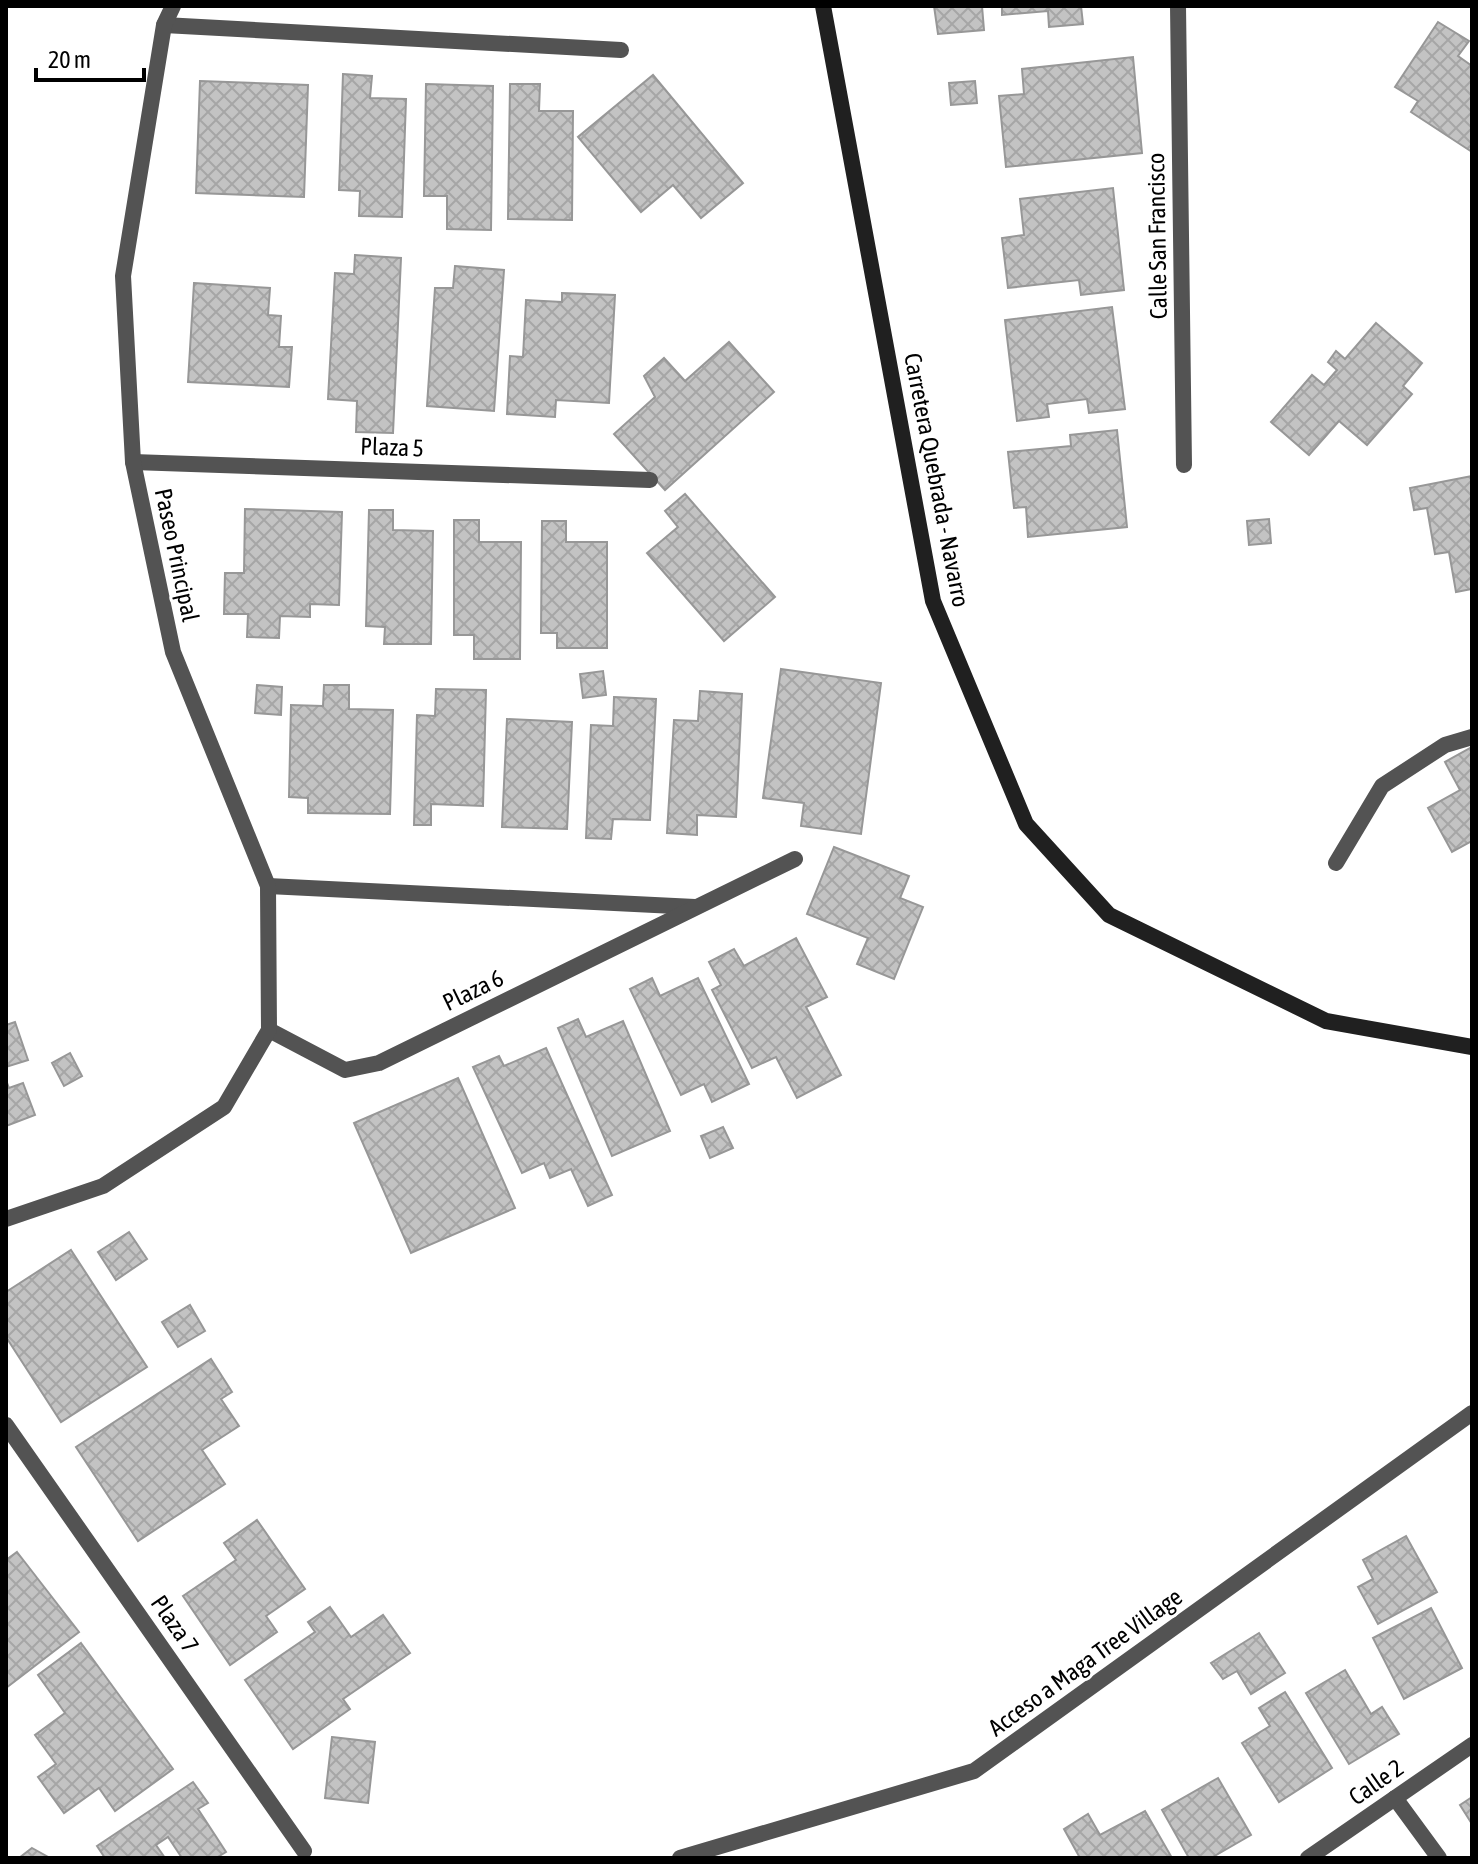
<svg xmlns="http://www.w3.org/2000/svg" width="1478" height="1864" font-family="'Asap Condensed',sans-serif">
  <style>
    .building { fill: url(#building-cross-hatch); stroke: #979797; stroke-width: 2 }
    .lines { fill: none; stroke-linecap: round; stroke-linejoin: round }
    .street { stroke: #535353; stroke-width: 16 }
    .secondary { stroke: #202020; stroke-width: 16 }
    .labels { text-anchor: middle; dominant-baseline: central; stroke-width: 6; stroke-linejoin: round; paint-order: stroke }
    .street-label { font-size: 24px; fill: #000; stroke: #fff }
  </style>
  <defs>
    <pattern id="building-cross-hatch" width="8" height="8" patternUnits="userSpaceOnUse" patternTransform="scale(2)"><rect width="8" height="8" fill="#c3c3c3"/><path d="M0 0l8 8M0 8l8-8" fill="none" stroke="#a6a6a6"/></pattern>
  </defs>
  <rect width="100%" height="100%" fill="#fff"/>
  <!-- building -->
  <g class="building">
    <polygon points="934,6 982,6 984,30 938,34"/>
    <polygon points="1002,6 1081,6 1083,24 1049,27 1048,11 1002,15"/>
    <polygon points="1438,22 1469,41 1458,56 1472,66 1472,152 1411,112 1418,101 1395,87"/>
    <polygon points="1133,57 1142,153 1006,167 999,96 1024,94 1022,69"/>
    <polygon points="343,74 372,76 370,98 406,99 402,217 359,216 360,191 339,190"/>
    <polygon points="653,75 743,183 701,218 673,185 641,212 578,137"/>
    <polygon points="200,81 308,85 304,197 196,193"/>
    <polygon points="975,81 977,103 951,105 949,83"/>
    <polygon points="426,84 493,86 491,230 447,229 447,196 424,196"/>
    <polygon points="510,84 540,84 539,111 573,111 572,220 508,219"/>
    <polygon points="1113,188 1124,290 1081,295 1079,280 1008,288 1002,238 1024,235 1020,199"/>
    <polygon points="355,255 401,258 393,433 356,432 357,401 328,399 335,273 354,274"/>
    <polygon points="455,266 504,270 494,411 427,406 435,288 453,288"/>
    <polygon points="194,283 270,288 268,315 281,316 279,347 292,347 289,387 188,382"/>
    <polygon points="562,293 615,295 609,403 556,400 555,417 507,414 510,356 523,357 526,300 562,302"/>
    <polygon points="1112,307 1125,409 1089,413 1087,399 1047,404 1049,417 1017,421 1005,320"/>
    <polygon points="1376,323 1422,363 1403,386 1412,394 1367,445 1339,421 1309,455 1271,422 1312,375 1324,385 1337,370 1328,362 1336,351 1345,359"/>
    <polygon points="729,342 774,392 665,490 614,434 655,397 644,376 664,358 685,381"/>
    <polygon points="1117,430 1127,527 1028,537 1026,507 1014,508 1008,452 1071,446 1070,435"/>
    <polygon points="1472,476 1472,589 1456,592 1449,552 1435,554 1427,508 1414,510 1410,488"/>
    <polygon points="685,494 775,597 724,641 647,553 678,527 665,511"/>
    <polygon points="245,509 342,512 339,605 310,604 310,617 280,616 279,638 247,637 248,614 224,614 225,573 244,573"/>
    <polygon points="369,510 393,510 393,530 433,531 431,644 384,644 385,627 366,626"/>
    <polygon points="1269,519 1271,543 1249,545 1247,521"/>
    <polygon points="454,520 479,520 479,542 521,542 520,659 474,659 474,635 454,635"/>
    <polygon points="542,521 566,521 566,542 607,542 607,648 557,648 557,633 541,633"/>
    <polygon points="781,669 881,683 861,834 801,826 804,803 763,798"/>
    <polygon points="603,671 606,695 583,698 580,674"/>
    <polygon points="257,685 282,687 281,715 255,713"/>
    <polygon points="324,685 349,685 349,709 393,710 390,814 308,813 308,798 289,797 291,705 323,706"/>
    <polygon points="436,689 486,690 483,806 431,804 431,825 414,825 417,715 435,716"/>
    <polygon points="700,691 742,694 736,817 697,815 697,835 667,833 674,720 698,721"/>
    <polygon points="614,697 656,699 650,820 613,819 611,839 586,838 591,725 613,726"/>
    <polygon points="507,719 572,722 567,829 502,827"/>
    <polygon points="1472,747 1472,841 1452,852 1428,808 1460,790 1445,762"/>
    <polygon points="834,847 909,876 900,898 923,907 894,979 857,964 868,938 807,914"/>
    <polygon points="796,938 827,997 806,1007 841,1075 797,1098 776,1057 752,1068 712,990 721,985 709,962 734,949 744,966"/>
    <polygon points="652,978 660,996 698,978 749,1084 712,1102 704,1084 681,1095 630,989"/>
    <polygon points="578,1019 586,1037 623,1021 670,1131 612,1156 558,1028"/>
    <polygon points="15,1022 28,1060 6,1067 6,1025"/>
    <polygon points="546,1048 612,1195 588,1206 571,1169 550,1178 544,1163 522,1173 473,1067 499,1056 504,1066"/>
    <polygon points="70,1053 82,1076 64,1086 52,1063"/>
    <polygon points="458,1078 515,1208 411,1253 354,1123"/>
    <polygon points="6,1080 9,1088 23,1083 35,1115 6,1126"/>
    <polygon points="723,1127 733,1148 710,1158 701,1136"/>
    <polygon points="129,1232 147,1259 116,1280 98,1252"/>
    <polygon points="71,1250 147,1367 61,1422 6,1337 6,1292"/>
    <polygon points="190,1305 205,1331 178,1347 162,1322"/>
    <polygon points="211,1359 232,1392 221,1399 239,1426 202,1450 225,1484 138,1541 76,1447"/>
    <polygon points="257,1520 305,1589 266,1616 277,1632 230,1665 183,1596 236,1560 224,1543"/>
    <polygon points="1406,1536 1437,1592 1378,1624 1358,1587 1373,1579 1363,1560"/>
    <polygon points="17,1552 79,1632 6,1688 6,1560"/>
    <polygon points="330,1607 351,1637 383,1615 410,1653 343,1699 350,1709 293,1749 245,1680 315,1632 308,1622"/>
    <polygon points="1431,1608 1462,1668 1404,1699 1373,1638"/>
    <polygon points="1259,1633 1285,1673 1251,1694 1237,1671 1223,1679 1211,1663"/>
    <polygon points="81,1643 173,1769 115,1811 99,1788 64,1813 38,1777 56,1764 35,1735 65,1713 38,1675"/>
    <polygon points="1345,1670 1371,1714 1382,1707 1399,1734 1349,1764 1306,1693"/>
    <polygon points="1285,1692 1332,1768 1279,1802 1242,1743 1270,1726 1259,1708"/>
    <polygon points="332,1737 375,1742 368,1803 325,1798"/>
    <polygon points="1218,1778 1251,1835 1211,1858 1189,1858 1162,1810"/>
    <polygon points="193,1782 208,1803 198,1809 226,1852 216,1858 182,1858 168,1837 156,1845 165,1858 105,1858 97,1846"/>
    <polygon points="1472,1797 1472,1824 1460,1805"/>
    <polygon points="1145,1811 1172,1858 1080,1858 1064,1829 1088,1814 1100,1835"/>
    <polygon points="32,1848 50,1858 19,1858"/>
  </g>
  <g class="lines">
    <!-- street -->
    <g class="street">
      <polyline points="1178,6 1184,465"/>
      <polyline points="164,25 621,50"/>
      <polyline points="133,462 650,480"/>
      <polyline points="1336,863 1382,786 1445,745 1472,737"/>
      <polyline points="268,886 695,907"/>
      <polyline points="269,1030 345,1070 379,1063 795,859"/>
      <polyline points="6,1219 103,1186 224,1107 269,1030 268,886 173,652 133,462 123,276 164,25 173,6"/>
      <polyline points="6,1425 304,1851"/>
      <polyline points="1395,1798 1439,1858"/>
      <polyline points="680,1858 974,1771 1472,1413"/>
      <polyline points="1308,1858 1472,1745"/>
    </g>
    <!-- secondary -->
    <polyline class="secondary" points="823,6 933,601 1026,824 1109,915 1326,1021 1472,1047"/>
  </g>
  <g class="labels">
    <!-- street labels -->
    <g class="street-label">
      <text transform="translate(1157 236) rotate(-91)">Calle San Francisco</text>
      <text transform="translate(392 447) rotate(2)">Plaza 5</text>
      <text transform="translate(937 480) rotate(79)">Carretera Quebrada - Navarro</text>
      <text transform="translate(177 555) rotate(78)">Paseo Principal</text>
      <text transform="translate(473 990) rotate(-26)">Plaza 6</text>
      <text transform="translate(175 1624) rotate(55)">Plaza 7</text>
      <text transform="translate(1085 1662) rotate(-36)">Acceso a Maga Tree Village</text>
      <text transform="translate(1376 1782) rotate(-35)">Calle 2</text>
    </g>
  </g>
  <!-- border -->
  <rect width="1478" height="1864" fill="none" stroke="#000000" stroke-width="16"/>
  <!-- scale -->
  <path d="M36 68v12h108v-12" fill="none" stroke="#000000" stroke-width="4"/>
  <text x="48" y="68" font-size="24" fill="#000000" stroke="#ffffff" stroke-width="6" paint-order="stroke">20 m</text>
</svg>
